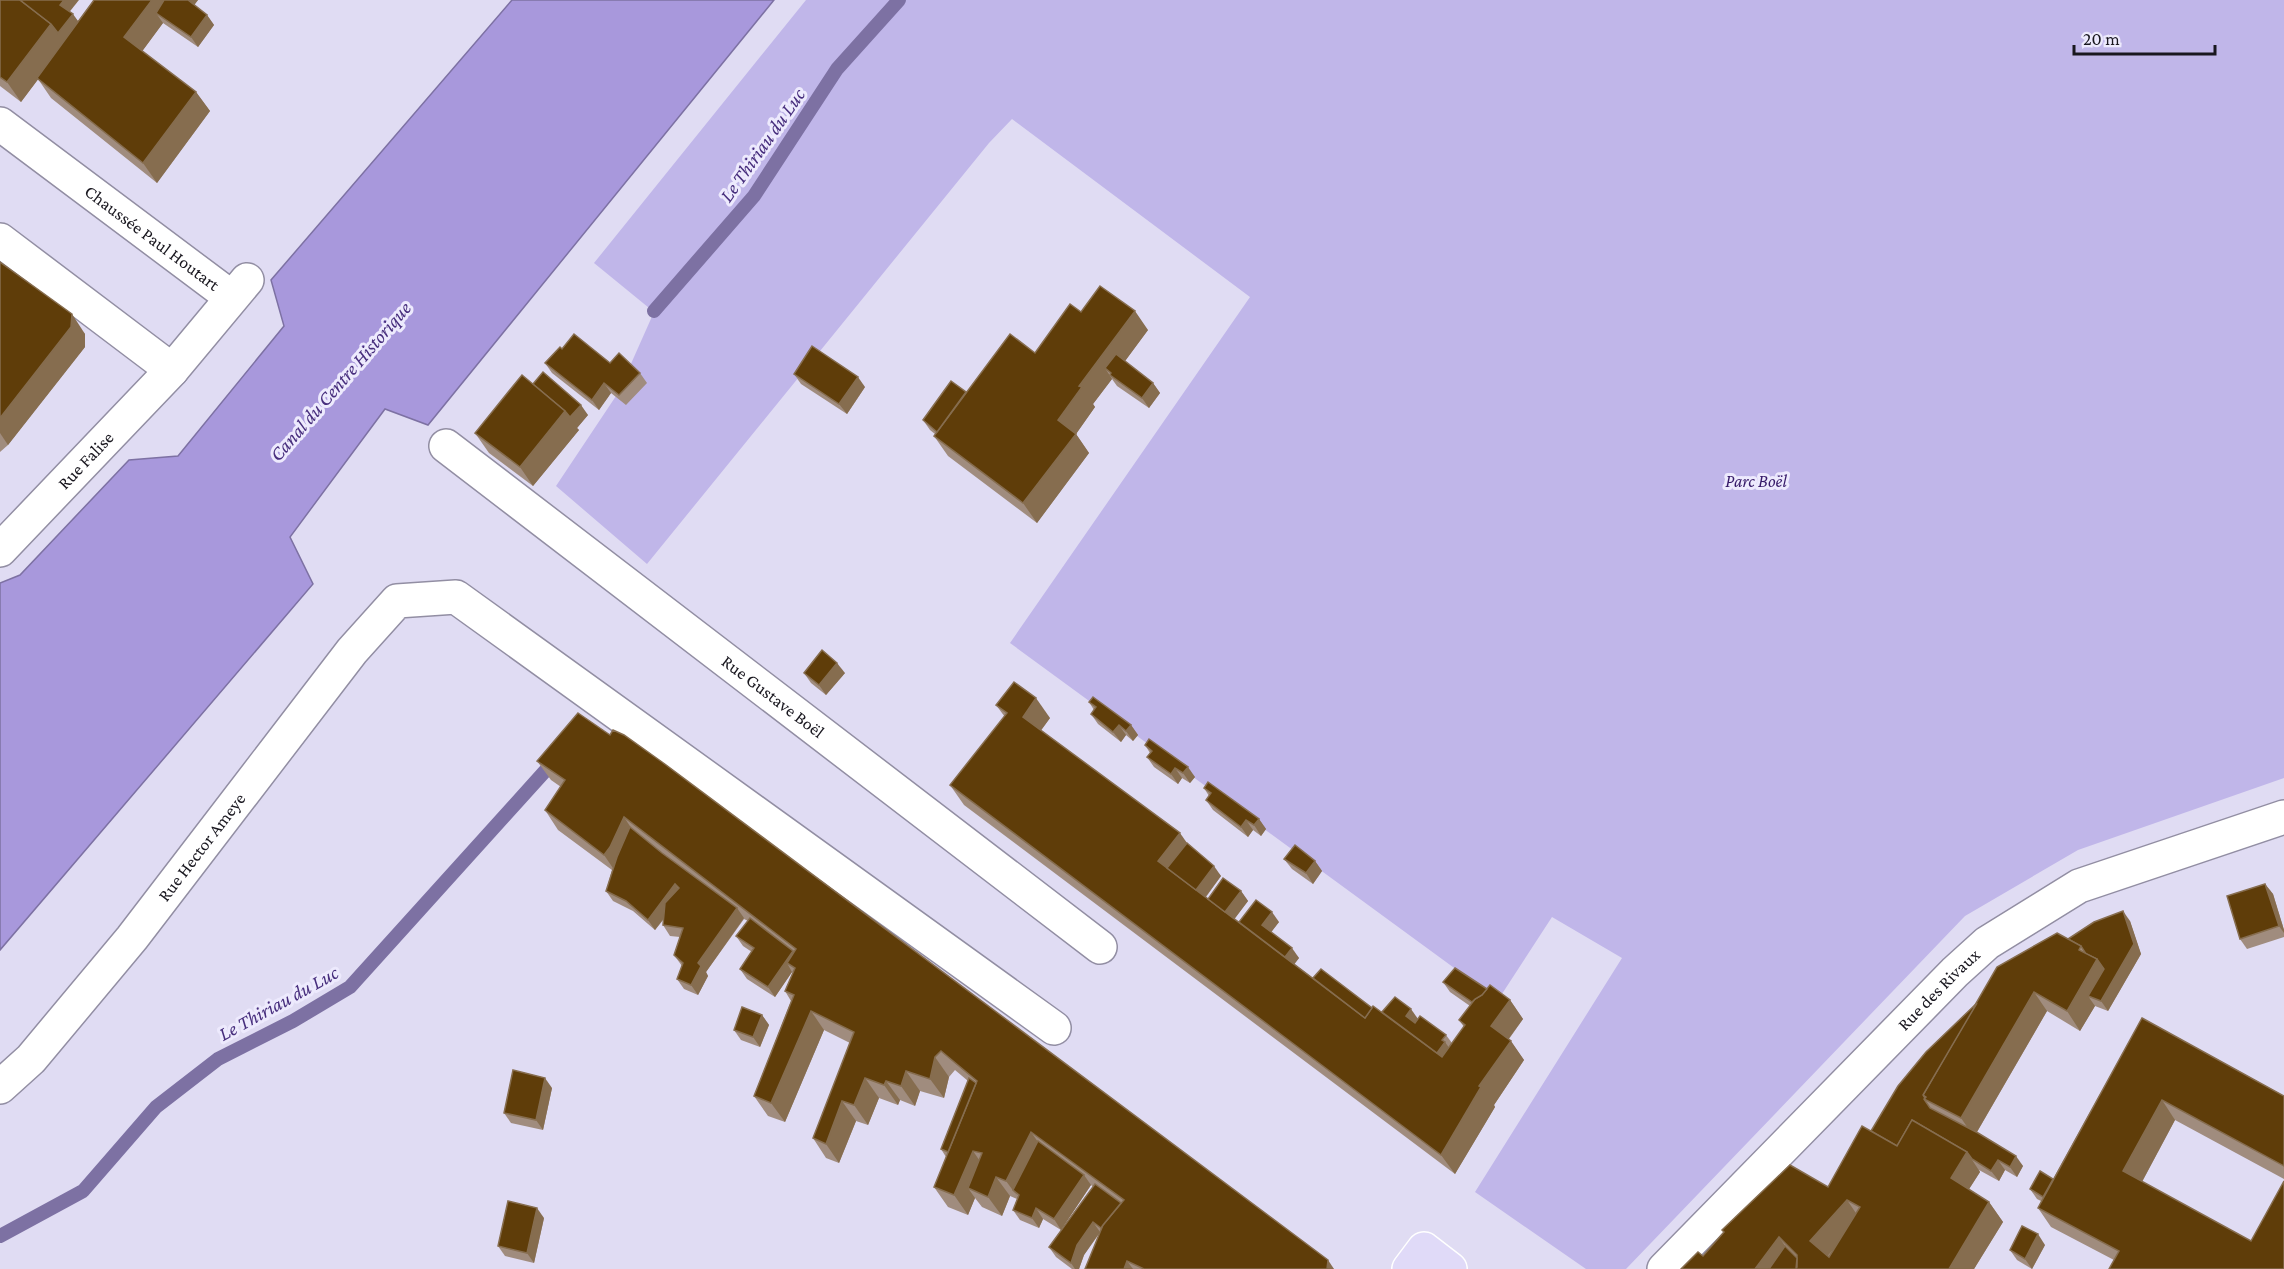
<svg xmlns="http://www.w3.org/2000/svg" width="2284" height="1269" font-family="'Crimson Pro',serif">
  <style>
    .green { fill: #c0b6e9 }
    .water { fill: #a898dc; stroke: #7d71a3; stroke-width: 1.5 }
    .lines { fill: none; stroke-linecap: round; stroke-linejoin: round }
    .stream { stroke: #7d71a3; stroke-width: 14 }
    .minor-casing { stroke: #928ea3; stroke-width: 36 }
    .tertiary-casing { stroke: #928ea3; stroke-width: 36 }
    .primary-casing { stroke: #fff; stroke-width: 36 }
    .minor { stroke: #fff; stroke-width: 33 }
    .tertiary { stroke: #fff; stroke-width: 33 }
    .primary { stroke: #e0daf8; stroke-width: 33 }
    .wall { fill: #a08c7e }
    .shaded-wall { fill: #866d4f }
    .building { fill: #5f3d09; stroke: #866d4f; stroke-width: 1.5; fill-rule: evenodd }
    .labels { text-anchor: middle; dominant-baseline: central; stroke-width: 6; stroke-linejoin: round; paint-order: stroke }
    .street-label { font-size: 18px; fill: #19171f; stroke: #edeafd }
    .park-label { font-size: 18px; font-style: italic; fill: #371b69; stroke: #edeafd }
    .water-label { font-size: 20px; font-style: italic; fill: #472e7d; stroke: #edeafd }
  </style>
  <rect width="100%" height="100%" fill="#e0dcf3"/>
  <!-- green -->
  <polygon class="green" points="806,0 2284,0 2284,778 2078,850 1965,916 1626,1269 1586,1269 1475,1192 1622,958 1552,917 1498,1000 1010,643 1250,297 1012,119 989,143 647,564 556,486 618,393 654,312 594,263"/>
  <!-- water -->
  <polygon class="water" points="512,0 774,0 428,425 385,409 290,537 313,584 0,950 0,583 20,575 129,460 178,456 284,326 271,280"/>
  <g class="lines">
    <!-- stream -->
    <g class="stream">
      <polyline points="654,311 754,196 837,69 899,0"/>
      <polyline points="0,1236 83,1191 156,1107 218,1059 293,1021 350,987 546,770"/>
    </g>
    <defs>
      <g id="minor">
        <path id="s1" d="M0 124 231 297"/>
        <polyline points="0,240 172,370"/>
        <path id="s2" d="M446 446 1100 947"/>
        <path id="s3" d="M0 550 172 370 247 280"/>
        <path id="s4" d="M0 1087 31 1059 132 938 352 651 397 601 456 597 1054 1028"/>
      </g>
      <g id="tertiary">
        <path id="s5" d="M1664 1269 1955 972 1987 943 2079 886 2284 817"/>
      </g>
      <polyline id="primary" points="1409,1269 1424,1249 1450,1269"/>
    </defs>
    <!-- minor casing -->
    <use href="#minor" class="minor-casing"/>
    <!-- tertiary casing -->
    <use href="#tertiary" class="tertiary-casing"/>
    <!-- primary casing -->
    <use href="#primary" class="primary-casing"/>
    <!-- minor -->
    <use href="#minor" class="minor"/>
    <!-- tertiary -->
    <use href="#tertiary" class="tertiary"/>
    <!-- primary -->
    <use href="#primary" class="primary"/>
  </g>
  <!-- wall -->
  <g class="wall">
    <polygon points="0,0 70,12 78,21 94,0 198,0 194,5 207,15 214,25 198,47 163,23 142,51 196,92 210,111 157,183 51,98 38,79 21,102 0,86"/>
    <polygon points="0,262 85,334 85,347 8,445 0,452"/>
    <polygon points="1081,312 1148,330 1125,361 1153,383 1160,393 1149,408 1117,386 1112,379 1093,404 1095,407 1076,434 1089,453 1037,523 948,456 934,436 935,434 930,430 923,420 966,392 1035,353"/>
    <polygon points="562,349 640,373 647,383 626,405 611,393 599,410 552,373 545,363"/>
    <polygon points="794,374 865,387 847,414 801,384"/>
    <polygon points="533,384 588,415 577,428 579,430 533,486 489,453 475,433"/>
    <polygon points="804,673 845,673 826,695 811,683"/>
    <polygon points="1089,702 1131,725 1138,735 1133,741 1126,735 1121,742 1098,724 1091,714 1094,710"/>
    <polygon points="996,705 1050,718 1041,730 1187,843 1221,876 1206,897 1208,899 1241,891 1248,901 1234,919 1239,922 1279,922 1271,932 1299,958 1294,964 1313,978 1382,1012 1418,1019 1446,1035 1452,1043 1464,1027 1459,1020 1470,1006 1450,992 1443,982 1487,989 1510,1000 1523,1019 1509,1039 1524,1060 1494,1105 1495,1107 1455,1174 964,805 950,785 1005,717"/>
    <polygon points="1145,745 1195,777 1190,783 1182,778 1178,784 1154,767 1147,757 1150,753"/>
    <polygon points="537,761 1334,1269 1085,1269 1099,1234 1084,1255 1079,1269 1072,1269 1056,1257 1049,1247 1093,1187 1091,1185 1061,1230 1043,1219 1039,1228 1020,1220 1013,1210 1017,1199 1010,1196 1002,1216 982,1207 975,1198 968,1215 948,1207 934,1187 946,1157 941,1149 968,1081 955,1070 949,1077 944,1098 920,1091 915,1106 900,1100 898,1105 879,1098 868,1125 856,1121 839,1163 826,1158 813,1138 850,1043 824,1030 785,1122 768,1116 754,1096 791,1001 785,991 793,972 792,972 775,997 747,979 740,969 752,952 743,946 736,936 748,921 744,919 706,972 708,976 698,995 684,989 677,979 682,966 674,955 680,937 670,936 663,925 664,919 655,930 633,911 613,901 606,891 612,870 558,830 545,810 561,787 551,780"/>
    <polygon points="1204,788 1259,819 1266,829 1261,836 1253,830 1248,837 1213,810 1206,800 1209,796"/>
    <polygon points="1284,859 1315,861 1322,871 1313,884 1292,869"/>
    <polygon points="2265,884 2273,894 2284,930 2284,937 2247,949 2240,939"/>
    <polygon points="2130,921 2141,954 2108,1011 2095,1006 2080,1031 2047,1011 1977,1132 2023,1166 2017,1177 2005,1170 1999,1181 1979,1170 1980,1172 1969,1189 1989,1202 2003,1222 1974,1269 1681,1269 1703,1256 1724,1233 1722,1230 1828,1187 1871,1131 2068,939"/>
    <polygon points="762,1015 769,1025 760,1047 741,1040 734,1030"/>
    <polygon points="2142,1018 2284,1096 2284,1179 2175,1120 2142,1182 2284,1269 2114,1260 2051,1227 2038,1208 2041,1201 2037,1199 2030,1189 2053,1179"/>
    <polygon points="552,1088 543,1130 511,1123 504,1113"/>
    <polygon points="544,1218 534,1263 505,1256 498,1246"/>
    <polygon points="2045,1245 2032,1269 2017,1260 2010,1250"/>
  </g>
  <!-- shaded-wall -->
  <g class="shaded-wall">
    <polygon points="64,0 79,0 67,15 60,5"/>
    <polygon points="152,0 168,0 156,13 163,23 138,57 124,37"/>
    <polygon points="186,0 198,0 192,8"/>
    <polygon points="73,14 80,24 21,102 7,82 51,24"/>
    <polygon points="207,15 214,25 198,47 191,37"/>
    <polygon points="196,92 210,111 157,183 143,163"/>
    <polygon points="1135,311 1148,330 1114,376 1111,373 1105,368 1112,379 1093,404 1095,407 1076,434 1089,453 1037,523 1023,503 1058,420 1079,386"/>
    <polygon points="72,314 85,334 85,347 8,445 0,433 0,418"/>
    <polygon points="858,377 865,387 847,414 839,404"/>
    <polygon points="604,383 611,393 599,410 592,400"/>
    <polygon points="1153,383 1160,393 1149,408 1142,398"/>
    <polygon points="581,405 588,415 577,428 579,430 533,486 520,467 565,411"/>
    <polygon points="837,663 845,673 826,695 819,685"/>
    <polygon points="1036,698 1050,718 1037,736 1023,717"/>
    <polygon points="1119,725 1126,735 1121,742 1113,732"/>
    <polygon points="1131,725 1138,735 1133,741 1126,731"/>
    <polygon points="1188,767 1195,777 1190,783 1183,773"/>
    <polygon points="1175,768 1182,778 1178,784 1171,774"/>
    <polygon points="624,817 637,837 617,874 604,855"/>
    <polygon points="1259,819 1266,829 1261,836 1254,825"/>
    <polygon points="1246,820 1253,830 1248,837 1241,827"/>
    <polygon points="1180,833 1194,853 1174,878 1158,861"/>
    <polygon points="1315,861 1322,871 1313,884 1306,873"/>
    <polygon points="1214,866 1221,876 1201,903 1194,893"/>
    <polygon points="675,884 682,894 655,930 648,920"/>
    <polygon points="2265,884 2273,894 2284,930 2284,933 2279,926"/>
    <polygon points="1241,891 1248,901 1230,925 1223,914"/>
    <polygon points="737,908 744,918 706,972 708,976 698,995 691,985 698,963"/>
    <polygon points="2123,911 2130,921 2141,954 2108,1011 2101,1001"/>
    <polygon points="1272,912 1279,922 1269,935 1262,925"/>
    <polygon points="1292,948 1299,958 1290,970 1282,960"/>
    <polygon points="793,951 800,961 787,963 792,972 775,997 768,987"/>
    <polygon points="2097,959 2111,979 2088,996 2095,1006 2080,1031 2067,1011"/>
    <polygon points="2034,992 2047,1011 1974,1137 1961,1118"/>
    <polygon points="1510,1000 1523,1019 1504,1045 1491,1026"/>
    <polygon points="1411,1009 1418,1019 1413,1026 1406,1016"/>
    <polygon points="811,1011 824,1030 785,1122 771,1103"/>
    <polygon points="762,1015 769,1025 760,1047 753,1037"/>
    <polygon points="1511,1041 1524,1060 1494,1105 1495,1107 1455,1174 1441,1155 1479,1086"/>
    <polygon points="1445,1042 1452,1052 1442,1066 1435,1056"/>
    <polygon points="935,1057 949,1077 944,1098 930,1079"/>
    <polygon points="906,1071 920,1091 915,1106 901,1086"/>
    <polygon points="545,1078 552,1088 543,1130 536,1120"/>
    <polygon points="865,1078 879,1098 868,1125 854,1105"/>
    <polygon points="886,1081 900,1100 898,1105 884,1085"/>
    <polygon points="2162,1100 2175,1120 2137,1191 2123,1171"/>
    <polygon points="842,1101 856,1121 839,1163 826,1144"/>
    <polygon points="1031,1132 1045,1152 1019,1195 1013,1190 1020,1200 1006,1181"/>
    <polygon points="973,1151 986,1170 968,1188 975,1198 968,1215 954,1195"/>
    <polygon points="1967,1152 1980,1172 1964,1197 1951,1178"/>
    <polygon points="2016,1156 2023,1166 2017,1177 2010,1167"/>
    <polygon points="1998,1160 2005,1170 1999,1181 1991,1171"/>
    <polygon points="1084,1175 1091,1185 1061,1230 1054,1219"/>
    <polygon points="996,1177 1010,1196 1002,1216 988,1197"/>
    <polygon points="1847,1200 1860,1219 1824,1260 1810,1241"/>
    <polygon points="1989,1202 2003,1222 1974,1269 1949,1269"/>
    <polygon points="537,1208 544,1218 534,1263 527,1253"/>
    <polygon points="1036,1208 1043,1219 1039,1228 1032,1218"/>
    <polygon points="1093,1222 1100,1232 1084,1255 1079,1269 1075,1269 1071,1263 1077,1245"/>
    <polygon points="2038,1234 2045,1245 2032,1269 2025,1259"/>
    <polygon points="1779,1237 1792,1256 1783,1269 1755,1269"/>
    <polygon points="1328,1260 1334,1269 1327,1269"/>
    <polygon points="1127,1261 1133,1269 1124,1269"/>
  </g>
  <!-- building -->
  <g class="building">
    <polygon points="0,0 20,0 51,24 7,82 0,77"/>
    <polygon points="20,0 64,0 60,5 73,14 58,33 51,24"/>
    <polygon points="94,0 152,0 124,37 196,92 143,163 37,78"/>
    <polygon points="164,0 188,0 207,15 191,37 156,13"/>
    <polygon points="0,262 72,314 71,327 0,418"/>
    <polygon points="1100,286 1135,311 1079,386 1082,387 1058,420 1076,434 1023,503 934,436 1010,334 1035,353 1070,304 1081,312"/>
    <polygon points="574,334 610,363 619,353 640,373 619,395 604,383 592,400 545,363 560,347 562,349"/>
    <polygon points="812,346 858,377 839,404 794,374"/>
    <polygon points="1116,354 1153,383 1142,398 1110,375 1111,373 1105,368"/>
    <polygon points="543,372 581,405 570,417 565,411 533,384"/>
    <polygon points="522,375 565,411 520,467 475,433"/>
    <polygon points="951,381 966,392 937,432 923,420"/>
    <polygon points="822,650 837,663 819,685 804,673"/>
    <polygon points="1014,682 1036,698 1023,717 1180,833 1158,861 1365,1018 1373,1006 1442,1057 1465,1025 1459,1020 1475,999 1482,995 1490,985 1510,1000 1491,1026 1511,1041 1479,1086 1481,1087 1441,1155 950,785 1007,713 996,705"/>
    <polygon points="1093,697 1131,725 1126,731 1119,725 1113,732 1091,714 1096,707 1089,702"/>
    <polygon points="578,713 610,735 613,730 624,735 662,762 1328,1260 1327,1269 1144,1269 1127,1261 1124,1269 1085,1269 1103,1225 1124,1200 1031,1132 1006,1181 996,1177 988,1197 968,1188 982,1153 973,1151 954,1195 934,1187 977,1081 941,1051 935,1057 930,1079 906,1071 901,1086 886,1081 884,1085 865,1078 854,1105 842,1101 826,1144 813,1138 854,1032 811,1011 771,1103 754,1096 794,995 785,991 795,968 787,963 796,949 624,817 610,847 604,855 545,810 565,780 537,761"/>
    <polygon points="1149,739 1188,767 1183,773 1175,768 1171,774 1147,757 1152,751 1145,745"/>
    <polygon points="1208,782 1259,819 1254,825 1246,820 1241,827 1206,800 1211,793 1204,788"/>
    <polygon points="630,827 662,853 737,908 698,963 701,966 691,985 677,979 683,963 674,955 683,928 663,925 665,903 679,888 675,884 648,920 626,901 606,891 617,857"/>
    <polygon points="1187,843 1214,866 1196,890 1167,868"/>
    <polygon points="1295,845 1315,861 1306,873 1284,859"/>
    <polygon points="1223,878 1241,891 1225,912 1208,899"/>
    <polygon points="2265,884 2279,926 2240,939 2227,896"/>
    <polygon points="1256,900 1272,912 1262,925 1292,948 1285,957 1239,922"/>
    <polygon points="2123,911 2134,944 2101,1001 2088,996 2104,969 2097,959 2086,954 2081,946 2068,939 2094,922"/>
    <polygon points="750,918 793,951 768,987 740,969 754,948 736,936"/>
    <polygon points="2057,933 2081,946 2079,950 2097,959 2067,1011 2034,992 1961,1118 1924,1099 1926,1097 1923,1095 1997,967"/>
    <polygon points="1455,968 1487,989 1482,995 1475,999 1472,1002 1443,982"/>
    <polygon points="1321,969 1372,1008 1365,1018 1313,978"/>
    <polygon points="1395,997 1411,1009 1406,1016 1415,1023 1420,1016 1446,1035 1442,1040 1445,1042 1437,1053 1382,1012"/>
    <polygon points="1977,1003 1923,1095 1925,1098 1924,1099 1930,1108 1978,1133 2016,1156 2010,1167 1998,1160 1991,1171 1972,1159 1967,1152 1912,1120 1897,1146 1871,1131 1898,1086 1926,1052"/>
    <polygon points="742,1007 762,1015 753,1037 734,1030"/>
    <polygon points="2142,1018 2284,1096 2284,1166 2162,1100 2123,1171 2251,1241 2284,1181 2284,1269 2109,1269 2119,1251 2038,1208"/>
    <polygon points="513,1070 545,1078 536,1120 504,1113"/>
    <polygon points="969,1078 976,1083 948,1152 941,1149"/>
    <path d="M1912 1120 1967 1152 1951 1178 1989 1202 1949 1269H1796L1797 1267V1255L1779 1237 1755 1269H1681L1698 1252 1703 1256 1724 1232 1722 1230 1790 1165 1828 1187 1862 1126 1897 1146ZM1847 1200 1860 1207 1829 1257 1810 1241Z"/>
    <polygon points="1038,1141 1084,1175 1054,1219 1036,1208 1032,1218 1013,1210 1019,1195 1013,1190"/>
    <polygon points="2040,1171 2053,1179 2043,1197 2030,1189"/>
    <polygon points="1095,1184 1121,1203 1103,1225 1101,1228 1093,1222 1077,1245 1071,1263 1049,1247"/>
    <polygon points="508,1201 537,1208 527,1253 498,1246"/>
    <polygon points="2022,1226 2038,1234 2025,1259 2010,1250"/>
    <polygon points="1785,1246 1797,1258 1796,1269 1769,1269"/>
  </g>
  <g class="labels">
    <!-- street labels -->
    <g class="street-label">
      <text stroke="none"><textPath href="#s1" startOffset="190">Chaussée Paul Houtart</textPath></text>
      <text stroke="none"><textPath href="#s3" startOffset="124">Rue Falise</textPath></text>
      <text stroke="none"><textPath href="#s2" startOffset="412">Rue Gustave Boël</textPath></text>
      <text stroke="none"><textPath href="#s4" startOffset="314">Rue Hector Ameye</textPath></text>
      <text stroke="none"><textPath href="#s5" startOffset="392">Rue des Rivaux</textPath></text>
    </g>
    <!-- park labels -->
    <g class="park-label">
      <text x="1756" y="481">Parc Boël</text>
    </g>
    <!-- water labels -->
    <g class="water-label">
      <text transform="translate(762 145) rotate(-55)">Le Thiriau du Luc</text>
      <text transform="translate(340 381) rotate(-49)">Canal du Centre Historique</text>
      <text transform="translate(278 1003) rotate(-29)">Le Thiriau du Luc</text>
    </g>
  </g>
  <!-- scale -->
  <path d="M2074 45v9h141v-9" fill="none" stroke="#19171f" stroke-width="3"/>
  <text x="2083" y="45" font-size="18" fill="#19171f" stroke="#edeafd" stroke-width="4.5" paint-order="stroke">20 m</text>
</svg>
